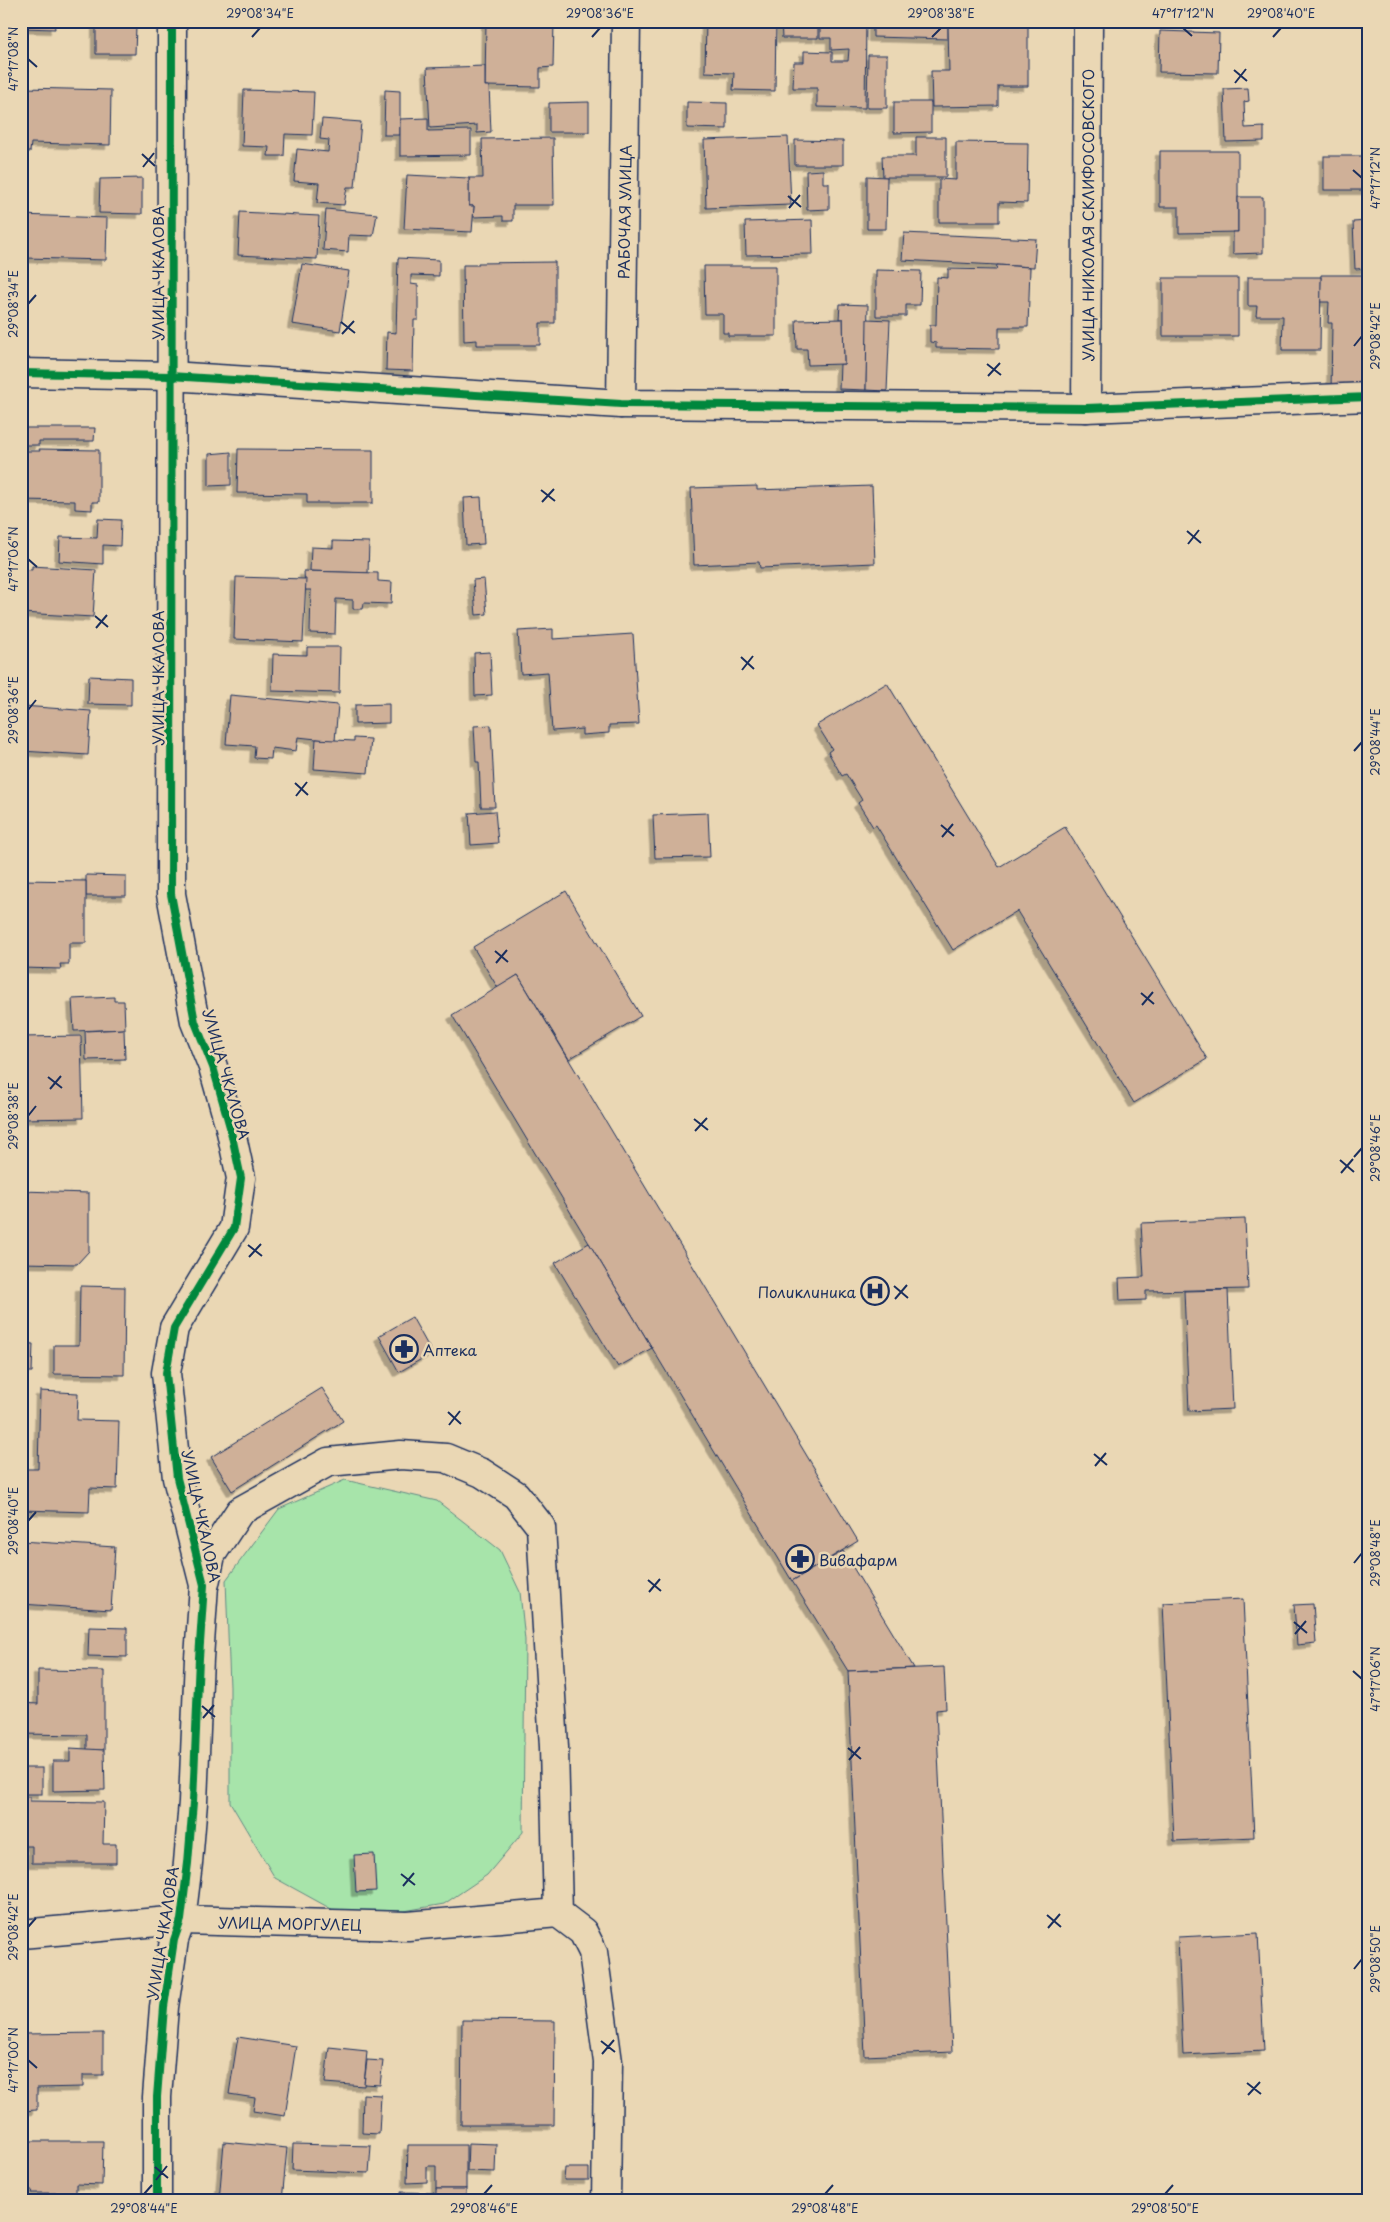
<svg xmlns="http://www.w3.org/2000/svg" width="1390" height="2222" font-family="'Playpen Sans',sans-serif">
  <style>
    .grass { fill: #a7e4aa; stroke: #618a84 }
    .building { fill: #cfb098; stroke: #1b2f5e; filter: url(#shadow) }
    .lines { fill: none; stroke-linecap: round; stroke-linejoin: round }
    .minor-casing { stroke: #1b2f5e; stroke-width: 31 }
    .minor { stroke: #ead7b4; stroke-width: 28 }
    .cycleway-casing { stroke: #ead7b4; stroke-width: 11 }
    .cycleway { stroke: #00873e; stroke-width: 8 }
    .ticks { fill: none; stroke: #1b2f5e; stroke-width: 2 }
    .labels { text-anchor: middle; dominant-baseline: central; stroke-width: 5; stroke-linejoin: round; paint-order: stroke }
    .street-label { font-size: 15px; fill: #1b2f5e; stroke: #ead7b4 }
    .poi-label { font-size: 15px; fill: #1b2f5e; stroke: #ead7b4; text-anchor: start }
    .neatline { fill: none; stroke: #1b2f5e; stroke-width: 2 }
    .ticks-label { font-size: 12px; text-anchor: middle; fill: #1b2f5e }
  </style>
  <defs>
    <filter id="shadow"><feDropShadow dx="-4.5" dy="4.5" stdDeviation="0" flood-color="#0004"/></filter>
  </defs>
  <rect width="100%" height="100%" fill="#ead7b4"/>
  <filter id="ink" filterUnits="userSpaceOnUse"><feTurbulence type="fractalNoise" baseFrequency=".02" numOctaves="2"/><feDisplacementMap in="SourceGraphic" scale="10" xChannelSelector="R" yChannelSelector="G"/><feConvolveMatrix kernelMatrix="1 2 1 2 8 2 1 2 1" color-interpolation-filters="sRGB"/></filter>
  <g filter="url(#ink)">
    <!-- grass -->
    <polygon class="grass" points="345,1480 437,1501 500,1550 520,1592 525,1640 523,1832 487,1875 444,1904 404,1911 335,1911 275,1878 230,1802 230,1687 226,1580 279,1509"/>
    <!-- building -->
    <g class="building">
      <polygon points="21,21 54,21 55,29 21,28"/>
      <polygon points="486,21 554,21 553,67 540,68 540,87 485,86"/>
      <polygon points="706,21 776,21 775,91 733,90 734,73 705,72"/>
      <polygon points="781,21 818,21 818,38 782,38"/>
      <polygon points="820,21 866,21 865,108 817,107 817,88 793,88 794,62 804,62 804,51 832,52 832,61 848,61 849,49 831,50 831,38 820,38"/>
      <polygon points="873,21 950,21 950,24 948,25 948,39 873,37"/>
      <polygon points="1028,23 1028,86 998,86 998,106 932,107 931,71 949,71 948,25"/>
      <polygon points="96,25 136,26 135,54 96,54"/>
      <polygon points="1160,31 1219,33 1218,73 1159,72"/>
      <polygon points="868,55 887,55 887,108 867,108"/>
      <polygon points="485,66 485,86 489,86 491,132 477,133 477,125 430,128 427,68"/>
      <polygon points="21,83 25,83 24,88 111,90 110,145 31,143 30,152 21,151"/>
      <polygon points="1248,88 1249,101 1244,102 1245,128 1264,127 1264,141 1226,142 1224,89"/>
      <polygon points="244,90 314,92 312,135 285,134 284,156 268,156 269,147 242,146"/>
      <polygon points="385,90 400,91 400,135 384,135"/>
      <polygon points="589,102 589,132 549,132 549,103"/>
      <polygon points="687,102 727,103 727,129 687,128"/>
      <polygon points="894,102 931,102 931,132 894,133"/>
      <polygon points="428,118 428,131 471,130 471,155 400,156 400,119"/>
      <polygon points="322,119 361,122 355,187 347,187 344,205 317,203 319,183 294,181 297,149 328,152 329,140 320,139"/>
      <polygon points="788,137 791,205 706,208 704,140"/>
      <polygon points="916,137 946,137 946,177 883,177 882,156 916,156"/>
      <polygon points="553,138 554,205 513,205 513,221 503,221 503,216 473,217 474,206 469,206 469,178 483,178 482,139"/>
      <polygon points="795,140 843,141 843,165 795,165"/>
      <polygon points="956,142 1028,143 1027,203 999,202 999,222 939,222 939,179 956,180"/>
      <polygon points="1160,151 1238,151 1238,232 1179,233 1179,207 1160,207"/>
      <rect x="1324" y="156" width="45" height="34"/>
      <polygon points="823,170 823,183 829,183 829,209 807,210 806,171"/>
      <polygon points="407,175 469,178 469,206 474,206 472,232 404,229"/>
      <polygon points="867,176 887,177 886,229 867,229"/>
      <polygon points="142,178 142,214 99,213 100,179"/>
      <polygon points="1238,197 1263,197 1263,253 1233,254 1233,232 1238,232"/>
      <polygon points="326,209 377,214 373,236 349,235 348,252 323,250"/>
      <polygon points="240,212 319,216 317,259 238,255"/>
      <polygon points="1368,213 1369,268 1355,269 1353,222 1368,221"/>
      <polygon points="21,215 107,218 106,260 25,258 26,250 21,249"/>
      <polygon points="812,220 813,254 746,255 745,222"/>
      <polygon points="904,233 1036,239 1034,267 902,260"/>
      <polygon points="398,258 439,260 439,276 411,275 411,284 418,285 418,320 414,320 413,371 386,370 387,332 396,333"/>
      <polygon points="555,262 555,323 540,323 540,345 477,345 477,340 464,341 463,265 478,265 478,263"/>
      <polygon points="302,264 349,271 340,331 292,324"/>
      <polygon points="997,265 1030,267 1028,327 999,327 999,349 936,348 936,343 930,342 930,325 936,325 937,277 948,278 948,269 996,270"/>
      <polygon points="704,266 776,266 776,336 728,336 728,333 723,333 723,314 705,314"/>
      <polygon points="876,270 921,271 920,305 906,305 906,316 876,316"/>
      <polygon points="1321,275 1369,275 1366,366 1362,366 1361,390 1331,394 1332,323 1328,323 1329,302 1320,302"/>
      <polygon points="1248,277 1321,277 1320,350 1282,350 1283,316 1256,316 1257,306 1248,306"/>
      <rect x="1163" y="278" width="75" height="58"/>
      <polygon points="840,304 868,305 866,390 839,389 840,364 844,364 843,319 839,319"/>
      <polygon points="843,319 844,364 808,365 807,349 797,349 796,320"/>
      <polygon points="867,319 890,320 887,391 866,390"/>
      <polygon points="21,428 95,428 94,441 39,441 39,445 21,445"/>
      <polygon points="39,449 99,450 99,502 92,502 92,510 75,509 75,501 21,500 21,451 40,451"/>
      <polygon points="238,449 373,450 373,503 307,503 307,494 237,493"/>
      <polygon points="231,452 231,485 209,486 209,454"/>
      <polygon points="757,486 757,490 872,486 875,563 760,568 759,562 694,565 691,488"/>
      <polygon points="481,497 484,544 466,545 464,498"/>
      <polygon points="98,519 121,520 120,546 103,545 103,564 59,561 60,537 97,538"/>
      <polygon points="333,541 369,542 368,573 310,571 311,547 333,548"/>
      <polygon points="32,566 96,570 93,617 21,613 21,569 32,570"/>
      <polygon points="304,571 378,573 378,581 392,582 391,604 364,603 363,609 353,609 353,600 336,599 335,634 310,633 311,590 305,590"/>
      <polygon points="236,577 306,579 303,642 234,639"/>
      <polygon points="484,579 487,614 476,615 473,580"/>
      <polygon points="553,629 553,639 633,634 639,724 609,725 609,733 582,735 582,729 552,731 548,672 521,674 518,631"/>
      <polygon points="307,647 340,647 339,693 272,691 273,654 307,655"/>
      <polygon points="490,652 492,695 475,696 474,653"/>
      <polygon points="89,676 131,678 131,705 88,704"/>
      <polygon points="887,683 999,867 1065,827 1207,1059 1134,1103 1017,911 953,950 876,825 873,827 858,803 862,800 846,774 842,776 828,752 832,749 817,725"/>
      <polygon points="230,695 338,705 335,741 298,737 296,751 272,748 271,759 254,758 255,746 226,744"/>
      <polygon points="389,704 389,723 355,724 355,705"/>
      <polygon points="22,706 91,711 88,755 21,751"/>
      <polygon points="491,725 495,807 481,807 479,762 476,762 474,726"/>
      <polygon points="354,738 371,739 368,773 314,769 316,739 354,741"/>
      <polygon points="495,811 498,843 471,845 469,813"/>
      <polygon points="708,813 710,857 655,858 653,815"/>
      <polygon points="86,875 126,876 126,896 86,896"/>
      <polygon points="21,880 86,881 86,943 69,943 69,964 60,964 61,969 21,968"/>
      <polygon points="566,891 641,1016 569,1059 518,975 498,988 473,947"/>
      <polygon points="518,975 858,1541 792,1581 452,1015"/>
      <polygon points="114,997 114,1001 124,1001 125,1029 74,1031 72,999"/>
      <polygon points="124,1029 125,1059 86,1060 85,1031"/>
      <polygon points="81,1036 83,1118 21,1119 21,1037"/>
      <polygon points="21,1191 89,1193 89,1251 77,1264 21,1263"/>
      <polygon points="1245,1219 1248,1289 1146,1291 1146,1300 1120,1301 1119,1278 1144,1277 1141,1223"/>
      <polygon points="589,1243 652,1348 618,1367 555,1263"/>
      <polygon points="80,1286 125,1287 124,1375 54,1374 54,1345 79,1345"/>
      <polygon points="1228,1290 1233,1409 1189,1411 1184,1291"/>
      <polygon points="412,1317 432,1353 399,1372 379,1336"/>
      <polygon points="21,1343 33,1344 32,1372 21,1372"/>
      <polygon points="322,1388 343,1421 232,1491 211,1457"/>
      <polygon points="40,1391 78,1393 77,1420 119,1421 117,1489 90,1488 89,1512 21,1510 21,1469 38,1469"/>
      <polygon points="21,1541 115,1547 111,1610 21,1604"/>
      <polygon points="843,1551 914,1668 848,1671 792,1581"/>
      <polygon points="1243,1599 1254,1837 1174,1841 1163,1603"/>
      <polygon points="1313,1604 1316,1643 1297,1645 1294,1605"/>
      <polygon points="89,1627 127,1628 127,1657 88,1656"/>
      <polygon points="944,1667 946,1709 936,1710 952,2052 865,2056 848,1671"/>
      <polygon points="38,1670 104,1671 104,1750 87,1750 87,1735 21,1734 21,1703 38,1704"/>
      <polygon points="70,1748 104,1750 105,1790 53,1791 53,1761 70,1761"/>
      <rect x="21" y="1768" width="21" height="26"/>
      <polygon points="21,1797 30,1797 30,1801 104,1802 103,1844 116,1844 116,1863 32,1863 32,1846 21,1846"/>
      <polygon points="374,1854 376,1891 356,1892 354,1855"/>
      <polygon points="1258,1933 1264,2051 1183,2055 1178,1937"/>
      <polygon points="462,2020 555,2021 554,2125 461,2125"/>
      <polygon points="103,2033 103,2075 83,2075 83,2087 37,2088 37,2110 21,2111 21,2034"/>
      <polygon points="238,2037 296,2046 285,2116 253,2111 255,2098 229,2094"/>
      <polygon points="329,2047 367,2051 364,2086 325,2083"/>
      <polygon points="367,2060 383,2061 380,2085 364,2084"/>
      <polygon points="363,2094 381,2095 379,2134 362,2133"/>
      <polygon points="21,2141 103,2141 102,2185 76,2184 76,2193 31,2193 32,2190 21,2190"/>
      <polygon points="224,2142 287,2148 282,2201 219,2201"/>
      <polygon points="468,2143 496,2144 495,2172 467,2171"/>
      <polygon points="293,2144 371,2146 369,2173 292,2170"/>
      <polygon points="408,2145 466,2145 466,2189 436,2189 436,2166 427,2166 427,2182 407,2183"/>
      <polygon points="565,2168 589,2168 589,2180 564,2180"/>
      <rect x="436" y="2189" width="30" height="12"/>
      <polygon points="401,2192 434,2193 434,2201 401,2201"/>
    </g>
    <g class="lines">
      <defs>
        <g id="minor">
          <polyline points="21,373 170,376 621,404 1086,408 1369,397"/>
          <polyline points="621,404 626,21"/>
          <polyline points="1086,408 1088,21"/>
          <polyline points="205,1583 211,1555 240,1511 328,1462 401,1455 446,1458 482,1473 516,1495 541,1527 554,1747 558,1913"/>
          <polyline points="558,1913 583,1932 593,1952 608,2062 606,2201"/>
          <polyline points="21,1934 181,1920 408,1926 558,1913"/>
          <polyline points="157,2201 157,2097 164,2007 174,1940 181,1920 188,1863 193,1802 199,1658 204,1585 177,1478 166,1373 174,1328 234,1228 241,1178 230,1127 213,1067 195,1022 171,894 172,21"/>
        </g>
      </defs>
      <!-- minor casing -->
      <use href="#minor" class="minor-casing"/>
      <!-- minor -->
      <use href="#minor" class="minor"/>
      <defs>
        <g id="cycleway">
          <polyline points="21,373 170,376 621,404 1086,408 1369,397"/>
          <polyline points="157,2201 157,2097 164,2007 174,1940 181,1920 188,1863 193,1802 199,1658 204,1585 177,1478 166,1373 174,1328 234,1228 241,1178 230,1127 213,1067 195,1022 171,894 172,21"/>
        </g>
      </defs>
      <!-- cycleway casing -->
      <use href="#cycleway" class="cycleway-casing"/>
      <!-- cycleway -->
      <use href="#cycleway" class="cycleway"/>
    </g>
  </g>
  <!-- ticks -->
  <path class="ticks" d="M1183 28 1192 36M252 37 260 28M592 37 600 28M932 37 941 28M1273 37 1281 28M28 59 37 67M1234 70 1247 81M1235 83 1246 69M142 154 155 166M143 167 154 153M1353 170 1362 178M788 196 801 207M789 208 800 195M28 304 36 295M341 322 355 333M342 334 354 321M1354 346 1362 336M987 364 1001 375M988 376 1000 363M541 490 555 501M542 502 554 489M1187 531 1201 543M1188 544 1199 530M28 559 37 567M95 616 108 627M96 628 107 615M741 657 754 669M742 670 753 656M28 710 36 700M1354 751 1362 742M295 783 308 795M296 796 307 782M941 825 954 836M942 837 953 824M495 951 508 962M496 963 507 950M1141 993 1154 1004M1142 1005 1153 992M48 1077 62 1088M50 1089 61 1076M28 1116 36 1106M694 1119 708 1130M695 1131 707 1118M1354 1157 1362 1148M1340 1160 1354 1172M1341 1173 1353 1159M248 1245 262 1256M249 1257 261 1244M894 1286 908 1298M895 1299 907 1285M448 1412 461 1424M449 1425 460 1411M1094 1454 1107 1465M1095 1466 1106 1453M28 1521 36 1512M1354 1563 1362 1553M648 1580 661 1591M649 1592 660 1579M1294 1622 1307 1633M1295 1634 1306 1621M1353 1671 1362 1679M202 1706 215 1717M203 1718 214 1705M848 1748 861 1759M849 1760 860 1747M401 1874 415 1885M403 1886 414 1873M1047 1915 1061 1927M28 1927 36 1918M1048 1928 1060 1914M1354 1969 1362 1959M601 2041 615 2052M602 2054 614 2040M28 2060 37 2068M1247 2083 1261 2094M1248 2095 1260 2082M155 2167 168 2178M156 2180 167 2166M144 2194 152 2185M484 2194 492 2185M825 2194 833 2185M1165 2194 1173 2185"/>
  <!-- icons -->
  <defs>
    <symbol id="hospital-ring" viewBox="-11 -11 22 22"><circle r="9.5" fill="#ead7b4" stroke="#1b2f5e" stroke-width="1.5"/><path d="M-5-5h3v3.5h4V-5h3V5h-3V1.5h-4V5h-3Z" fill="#1b2f5e"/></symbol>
    <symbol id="pharmacy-ring" viewBox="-11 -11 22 22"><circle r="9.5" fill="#ead7b4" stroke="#1b2f5e" stroke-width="1.5"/><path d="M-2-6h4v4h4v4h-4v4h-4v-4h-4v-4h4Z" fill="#1b2f5e"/></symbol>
  </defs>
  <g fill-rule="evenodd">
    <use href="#hospital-ring" x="859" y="1275" width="32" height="32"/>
    <use href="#pharmacy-ring" x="388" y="1333" width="32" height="32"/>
    <use href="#pharmacy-ring" x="784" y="1543" width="32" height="32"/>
  </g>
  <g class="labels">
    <!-- street labels -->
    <g class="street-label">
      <text transform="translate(624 212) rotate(-89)">РАБОЧАЯ УЛИЦА</text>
      <text transform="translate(1087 215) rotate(-90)">УЛИЦА НИКОЛАЯ СКЛИФОСОВСКОГО</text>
      <text transform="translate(157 273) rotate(-90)">УЛИЦА ЧКАЛОВА</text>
      <text transform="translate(157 678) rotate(-90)">УЛИЦА ЧКАЛОВА</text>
      <text transform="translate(227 1074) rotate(74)">УЛИЦА ЧКАЛОВА</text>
      <text transform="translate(202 1516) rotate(78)">УЛИЦА ЧКАЛОВА</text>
      <text transform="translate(290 1923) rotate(1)">УЛИЦА МОРГУЛЕЦ</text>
      <text transform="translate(162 1933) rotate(-81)">УЛИЦА ЧКАЛОВА</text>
    </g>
    <!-- poi labels -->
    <g class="poi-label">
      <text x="856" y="1291" text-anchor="end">Поликлиника</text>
      <text x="423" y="1349">Аптека</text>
      <text x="819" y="1559">Вивафарм</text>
    </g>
  </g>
  <!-- margin -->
  <rect width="1390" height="2222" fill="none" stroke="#ead7b4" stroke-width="55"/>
  <rect x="28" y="28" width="1334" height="2166" class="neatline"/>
  <g class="ticks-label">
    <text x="260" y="18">29°08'34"E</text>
    <text x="600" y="18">29°08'36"E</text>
    <text x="941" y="18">29°08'38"E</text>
    <text x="1183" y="18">47°17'12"N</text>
    <text x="1281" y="18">29°08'40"E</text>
    <text transform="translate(14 59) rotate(-90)" y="4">47°17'08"N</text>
    <text transform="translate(1376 178) rotate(-90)" y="4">47°17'12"N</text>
    <text transform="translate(14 304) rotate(-90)" y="4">29°08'34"E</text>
    <text transform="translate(1376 336) rotate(-90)" y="4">29°08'42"E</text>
    <text transform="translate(14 559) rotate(-90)" y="4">47°17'06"N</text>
    <text transform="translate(14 710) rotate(-90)" y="4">29°08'36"E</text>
    <text transform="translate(1376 742) rotate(-90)" y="4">29°08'44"E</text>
    <text transform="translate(14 1116) rotate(-90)" y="4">29°08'38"E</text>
    <text transform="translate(1376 1148) rotate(-90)" y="4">29°08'46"E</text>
    <text transform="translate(14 1521) rotate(-90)" y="4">29°08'40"E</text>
    <text transform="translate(1376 1553) rotate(-90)" y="4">29°08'48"E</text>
    <text transform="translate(1376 1679) rotate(-90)" y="4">47°17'06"N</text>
    <text transform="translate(14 1927) rotate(-90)" y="4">29°08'42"E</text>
    <text transform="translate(1376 1959) rotate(-90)" y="4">29°08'50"E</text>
    <text transform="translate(14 2060) rotate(-90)" y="4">47°17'00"N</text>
    <text x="144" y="2213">29°08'44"E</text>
    <text x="484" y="2213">29°08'46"E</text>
    <text x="825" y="2213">29°08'48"E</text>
    <text x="1165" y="2213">29°08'50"E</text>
  </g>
</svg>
